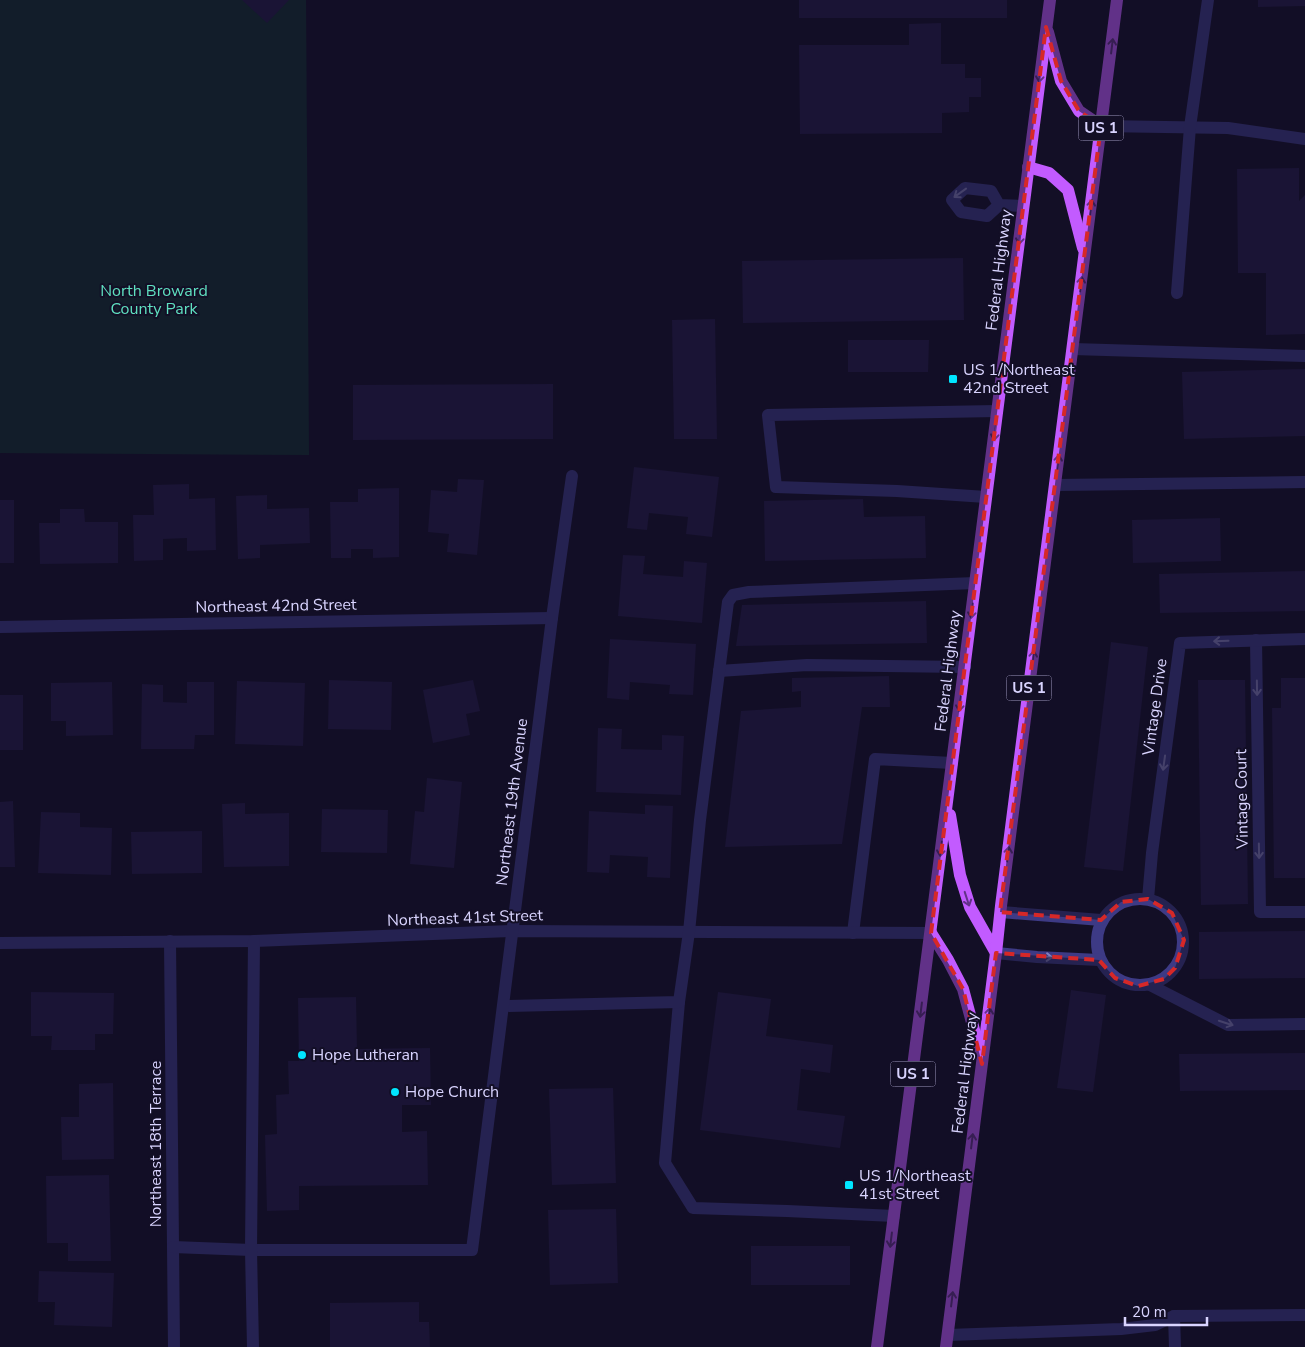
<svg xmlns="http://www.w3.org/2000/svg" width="1305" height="1347" font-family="'Nunito Sans',sans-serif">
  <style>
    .green { fill: #12302f }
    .building { fill: #241b47 }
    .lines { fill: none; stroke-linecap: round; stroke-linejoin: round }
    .minor { stroke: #3d3a85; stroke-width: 12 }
    .major { stroke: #c25bff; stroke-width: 12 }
    .oneway { stroke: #623188 }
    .oneway2 { stroke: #837fbc }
    .marked { fill: none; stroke: #d62828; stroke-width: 4; stroke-dasharray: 10 6; stroke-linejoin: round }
    .poi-dot { fill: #00e5ff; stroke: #130f26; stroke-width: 2 }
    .labels { text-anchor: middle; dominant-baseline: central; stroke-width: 4; stroke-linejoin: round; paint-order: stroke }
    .shield { fill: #130f26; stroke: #9e99be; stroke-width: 1 }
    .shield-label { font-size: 15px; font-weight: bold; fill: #d9d4ff }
    .street-label { font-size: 16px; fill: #d9d4ff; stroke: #130f26 }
    .park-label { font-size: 16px; fill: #5fe0c0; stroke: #130f26 }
    .poi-label { font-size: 16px; fill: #d9d4ff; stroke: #130f26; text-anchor: start }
  </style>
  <rect width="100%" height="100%" fill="#130f26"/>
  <!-- green -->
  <polygon class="green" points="0,0 306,0 309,455 0,453"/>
  <!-- building -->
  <g class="building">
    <polygon points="242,0 289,0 267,23"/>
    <rect x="799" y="0" width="208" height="18"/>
    <polygon points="1258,0 1305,0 1305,6 1258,7"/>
    <polygon points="941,23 941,64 965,64 965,78 981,78 981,97 969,97 969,112 942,113 942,133 800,134 799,45 909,45 909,24"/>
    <polygon points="1299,168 1299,201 1305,195 1305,334 1266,335 1266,273 1238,273 1237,169"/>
    <polygon points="963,258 964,320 743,323 742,261"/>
    <polygon points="715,319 717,439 674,439 672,320"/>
    <polygon points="848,340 929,340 928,372 848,372"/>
    <polygon points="1305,369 1305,436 1184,439 1182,372"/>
    <polygon points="553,384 553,439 353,440 353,385"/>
    <polygon points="634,467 719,477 712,537 686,534 688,517 649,513 647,530 627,528"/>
    <polygon points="458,479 484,480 477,555 447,552 449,534 428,532 431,490 457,492"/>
    <polygon points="189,484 189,499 215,498 216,550 187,551 187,538 163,539 163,560 134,561 133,515 154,515 153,485"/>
    <polygon points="399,488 399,557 373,558 373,549 351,549 351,558 331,558 330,502 358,502 358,489"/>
    <polygon points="267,495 267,509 309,508 310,543 260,545 260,558 238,559 236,496"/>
    <polygon points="863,499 864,517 925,516 926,558 765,561 764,501"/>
    <rect x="0" y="500" width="14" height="63"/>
    <polygon points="60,509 84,509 85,522 118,522 118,563 40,564 39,523 60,523"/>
    <polygon points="1220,518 1221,561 1133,563 1132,520"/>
    <polygon points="623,555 645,556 643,574 683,577 684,561 707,563 702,623 618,616"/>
    <polygon points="1305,571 1305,611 1160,613 1159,574"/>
    <polygon points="926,601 927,643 736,646 742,605"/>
    <polygon points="610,639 696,644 693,695 669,694 670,685 630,682 629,700 607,698"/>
    <polygon points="1111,642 1148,647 1123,871 1084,867"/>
    <polygon points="889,676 890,707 862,707 842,844 725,847 741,711 801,707 801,691 792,692 792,678"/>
    <polygon points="1281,678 1305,678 1305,878 1274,878 1272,708 1281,708"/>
    <polygon points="329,680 392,682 391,730 328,729"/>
    <polygon points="473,680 480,711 466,714 470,735 433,743 423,690"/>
    <polygon points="1198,680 1245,680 1248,904 1201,905"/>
    <polygon points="237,681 305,683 303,746 235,744"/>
    <polygon points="112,682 113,735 66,736 66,721 51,721 51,683"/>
    <polygon points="187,682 214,682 214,735 195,735 194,749 141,749 142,684 163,685 163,702 187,703"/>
    <rect x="0" y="695" width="23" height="55"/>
    <polygon points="598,728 622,729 621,749 662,750 662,735 684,736 681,795 596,792"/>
    <polygon points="427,778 462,782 454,868 410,864 415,811 424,812"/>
    <polygon points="13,801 15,867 0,867 0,802"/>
    <polygon points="245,803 245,814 289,813 289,866 224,867 222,804"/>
    <polygon points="645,805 673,806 670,878 647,877 648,857 610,855 609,873 587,872 589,811 645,814"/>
    <polygon points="322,809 388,810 387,853 321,852"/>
    <polygon points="41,812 80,813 80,827 112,828 111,875 38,873"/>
    <polygon points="202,831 202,873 132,874 131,832"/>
    <polygon points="1305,931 1305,978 1199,979 1199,932"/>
    <polygon points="1071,990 1106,995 1093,1092 1057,1088"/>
    <polygon points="31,992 114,993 113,1034 95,1034 95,1050 51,1050 52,1036 31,1036"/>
    <polygon points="718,992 771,999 766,1036 833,1045 830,1073 801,1069 797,1110 845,1116 840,1148 700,1130"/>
    <polygon points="356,997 357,1049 430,1048 431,1105 402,1105 402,1132 427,1131 428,1185 299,1186 299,1210 267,1211 265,1135 277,1134 276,1095 289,1094 288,1061 299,1061 298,998"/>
    <polygon points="1305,1053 1305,1090 1180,1091 1179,1054"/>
    <polygon points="113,1083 114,1159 62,1160 61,1117 79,1117 79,1084"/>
    <polygon points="613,1088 616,1183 552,1185 549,1089"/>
    <polygon points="109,1175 111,1261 68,1261 68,1243 47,1243 46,1176"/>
    <polygon points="616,1209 618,1283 550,1285 548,1210"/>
    <rect x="751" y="1246" width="99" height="39"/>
    <polygon points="39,1271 114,1273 112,1327 54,1325 55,1302 38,1302"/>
    <polygon points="419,1302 419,1322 429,1322 430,1347 330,1347 330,1303"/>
  </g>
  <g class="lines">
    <!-- minor -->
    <g class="minor">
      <polyline points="1101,126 1228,128 1305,139"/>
      <polyline points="999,205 991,191 965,188 952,200 961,212 987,216 999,205 1023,206"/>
      <polyline points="1177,293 1190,127 1208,0"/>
      <polyline points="1073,349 1305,356"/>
      <polyline points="1055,485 1305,482"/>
      <polyline points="986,497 897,491 776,487 768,415 997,411"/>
      <polyline points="0,627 552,618"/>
      <polyline points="1256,640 1260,912 1305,912"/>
      <polyline points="719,671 807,665 965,667"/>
      <circle cx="1140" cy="942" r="43"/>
      <polyline points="1148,899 1152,853 1180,643 1305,639"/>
      <polyline points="1001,912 1101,920"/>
      <polyline points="853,933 875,759 952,763"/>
      <polyline points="170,941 174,1347"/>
      <polyline points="0,943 254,941 512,931 931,933"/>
      <polyline points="996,953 1037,957 1099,960"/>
      <polyline points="1150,985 1228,1025 1305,1024"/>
      <polyline points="679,1002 665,1163 693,1208 787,1211 894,1216"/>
      <polyline points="504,1006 679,1002 689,932 700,820 728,602 733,595 749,592 975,583"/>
      <polyline points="173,1247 251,1250 472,1250 552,618 572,476"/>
      <polyline points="948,1335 1121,1329 1155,1325 1174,1316"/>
      <polyline points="253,1347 251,1250 254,941"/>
      <polyline points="1175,1347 1174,1316 1305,1315"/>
    </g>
    <!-- major -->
    <g class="major">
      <polyline points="1048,32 1061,81 1079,111 1101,126"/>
      <polyline points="1028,167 1049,173 1068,190 1083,248"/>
      <polyline points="950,815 960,875 970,907 996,953"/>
      <polyline points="931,933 948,960 963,989 981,1056"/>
      <polyline points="877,1347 1050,0"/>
      <polyline points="946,1347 996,953 1001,906 1117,0"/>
    </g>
  </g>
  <!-- one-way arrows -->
  <defs><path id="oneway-shaft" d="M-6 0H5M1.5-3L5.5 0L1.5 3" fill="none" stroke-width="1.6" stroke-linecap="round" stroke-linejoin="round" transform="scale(1.25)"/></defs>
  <g class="oneway">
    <use href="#oneway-shaft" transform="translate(1112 46) rotate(-83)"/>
    <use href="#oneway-shaft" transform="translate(1040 75) rotate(97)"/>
    <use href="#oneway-shaft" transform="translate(1091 207) rotate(-83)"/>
    <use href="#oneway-shaft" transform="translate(1020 237) rotate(97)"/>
    <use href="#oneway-shaft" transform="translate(1081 284) rotate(-83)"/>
    <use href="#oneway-shaft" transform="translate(995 433) rotate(97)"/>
    <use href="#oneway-shaft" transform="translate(1058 462) rotate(-83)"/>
    <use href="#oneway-shaft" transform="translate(972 611) rotate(97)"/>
    <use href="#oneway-shaft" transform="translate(1033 658) rotate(-83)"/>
    <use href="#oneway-shaft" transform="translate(960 704) rotate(97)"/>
    <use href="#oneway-shaft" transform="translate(941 849) rotate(97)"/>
    <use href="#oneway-shaft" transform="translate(1008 854) rotate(-83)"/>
    <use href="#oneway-shaft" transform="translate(967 899) rotate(72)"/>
    <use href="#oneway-shaft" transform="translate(921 1010) rotate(97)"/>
    <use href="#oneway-shaft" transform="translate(989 1015) rotate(-83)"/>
    <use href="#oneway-shaft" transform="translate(972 1141) rotate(-83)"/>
    <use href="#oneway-shaft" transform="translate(891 1240) rotate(97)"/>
    <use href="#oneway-shaft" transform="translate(952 1299) rotate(-83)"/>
  </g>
  <g class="oneway2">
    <use href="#oneway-shaft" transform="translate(960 193) rotate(144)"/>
    <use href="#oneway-shaft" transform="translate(1221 641) rotate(178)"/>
    <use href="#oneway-shaft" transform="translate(1257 688) rotate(89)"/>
    <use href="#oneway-shaft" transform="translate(1164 763) rotate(98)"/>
    <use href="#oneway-shaft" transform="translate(1259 851) rotate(89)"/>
    <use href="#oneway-shaft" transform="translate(1045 957) rotate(3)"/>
    <use href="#oneway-shaft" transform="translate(1226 1023) rotate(18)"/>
  </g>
  <!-- marked area -->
  <path d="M0 0H1305V1347H0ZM1046 27 1061 81 1079 111 1101 126 1000 912 1101 920 1121 902 1148 899 1172 913 1184 940 1175 968 1164 979 1138 986 1115 978 1099 960 996 953 982 1064 963 989 931 933Z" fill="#130f26" fill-opacity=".55" fill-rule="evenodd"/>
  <path class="marked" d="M1046 27 1061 81 1079 111 1101 126 1000 912 1101 920 1121 902 1148 899 1172 913 1184 940 1175 968 1164 979 1138 986 1115 978 1099 960 996 953 982 1064 963 989 931 933Z"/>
  <!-- markers -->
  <g class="poi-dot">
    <rect x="948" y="374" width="10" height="10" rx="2.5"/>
    <circle cx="302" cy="1055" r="5"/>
    <circle cx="395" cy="1092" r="5"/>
    <rect x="844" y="1180" width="10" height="10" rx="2.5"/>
  </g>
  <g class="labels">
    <!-- shield labels -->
    <g class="shield">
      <rect x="1078.5" y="115.5" width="45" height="25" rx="4"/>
      <rect x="1006.5" y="675.5" width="45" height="25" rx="4"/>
      <rect x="890.5" y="1061.5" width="45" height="25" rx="4"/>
    </g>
    <g class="shield-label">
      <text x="1101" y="128">US 1</text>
      <text x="1029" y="688">US 1</text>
      <text x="913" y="1074">US 1</text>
    </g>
    <!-- street labels -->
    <g class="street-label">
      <text transform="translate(999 270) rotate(-83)">Federal Highway</text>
      <text transform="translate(276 606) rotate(-1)">Northeast 42nd Street</text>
      <text transform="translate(948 671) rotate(-83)">Federal Highway</text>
      <text transform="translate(1155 707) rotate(-82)">Vintage Drive</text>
      <text transform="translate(1242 799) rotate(-91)">Vintage Court</text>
      <text transform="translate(512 802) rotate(-83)">Northeast 19th Avenue</text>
      <text transform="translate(465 918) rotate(-2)">Northeast 41st Street</text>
      <text transform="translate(965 1073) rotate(-83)">Federal Highway</text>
      <text transform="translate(156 1144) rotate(-90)">Northeast 18th Terrace</text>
    </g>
    <!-- park labels -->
    <g class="park-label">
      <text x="154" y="291">North Broward<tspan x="154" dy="18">County Park</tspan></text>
    </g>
    <!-- poi labels -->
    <g class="poi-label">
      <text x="963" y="370">US 1/Northeast<tspan x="963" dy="18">42nd Street</tspan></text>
      <text x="312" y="1055">Hope Lutheran</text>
      <text x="405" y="1092">Hope Church</text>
      <text x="859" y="1176">US 1/Northeast<tspan x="859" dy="18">41st Street</tspan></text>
    </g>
  </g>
  <!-- scale -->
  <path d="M1125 1317v8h82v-8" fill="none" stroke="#d9d4ff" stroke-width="2.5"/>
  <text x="1132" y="1317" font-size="15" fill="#d9d4ff" stroke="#130f26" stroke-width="4" paint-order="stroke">20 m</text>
</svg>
